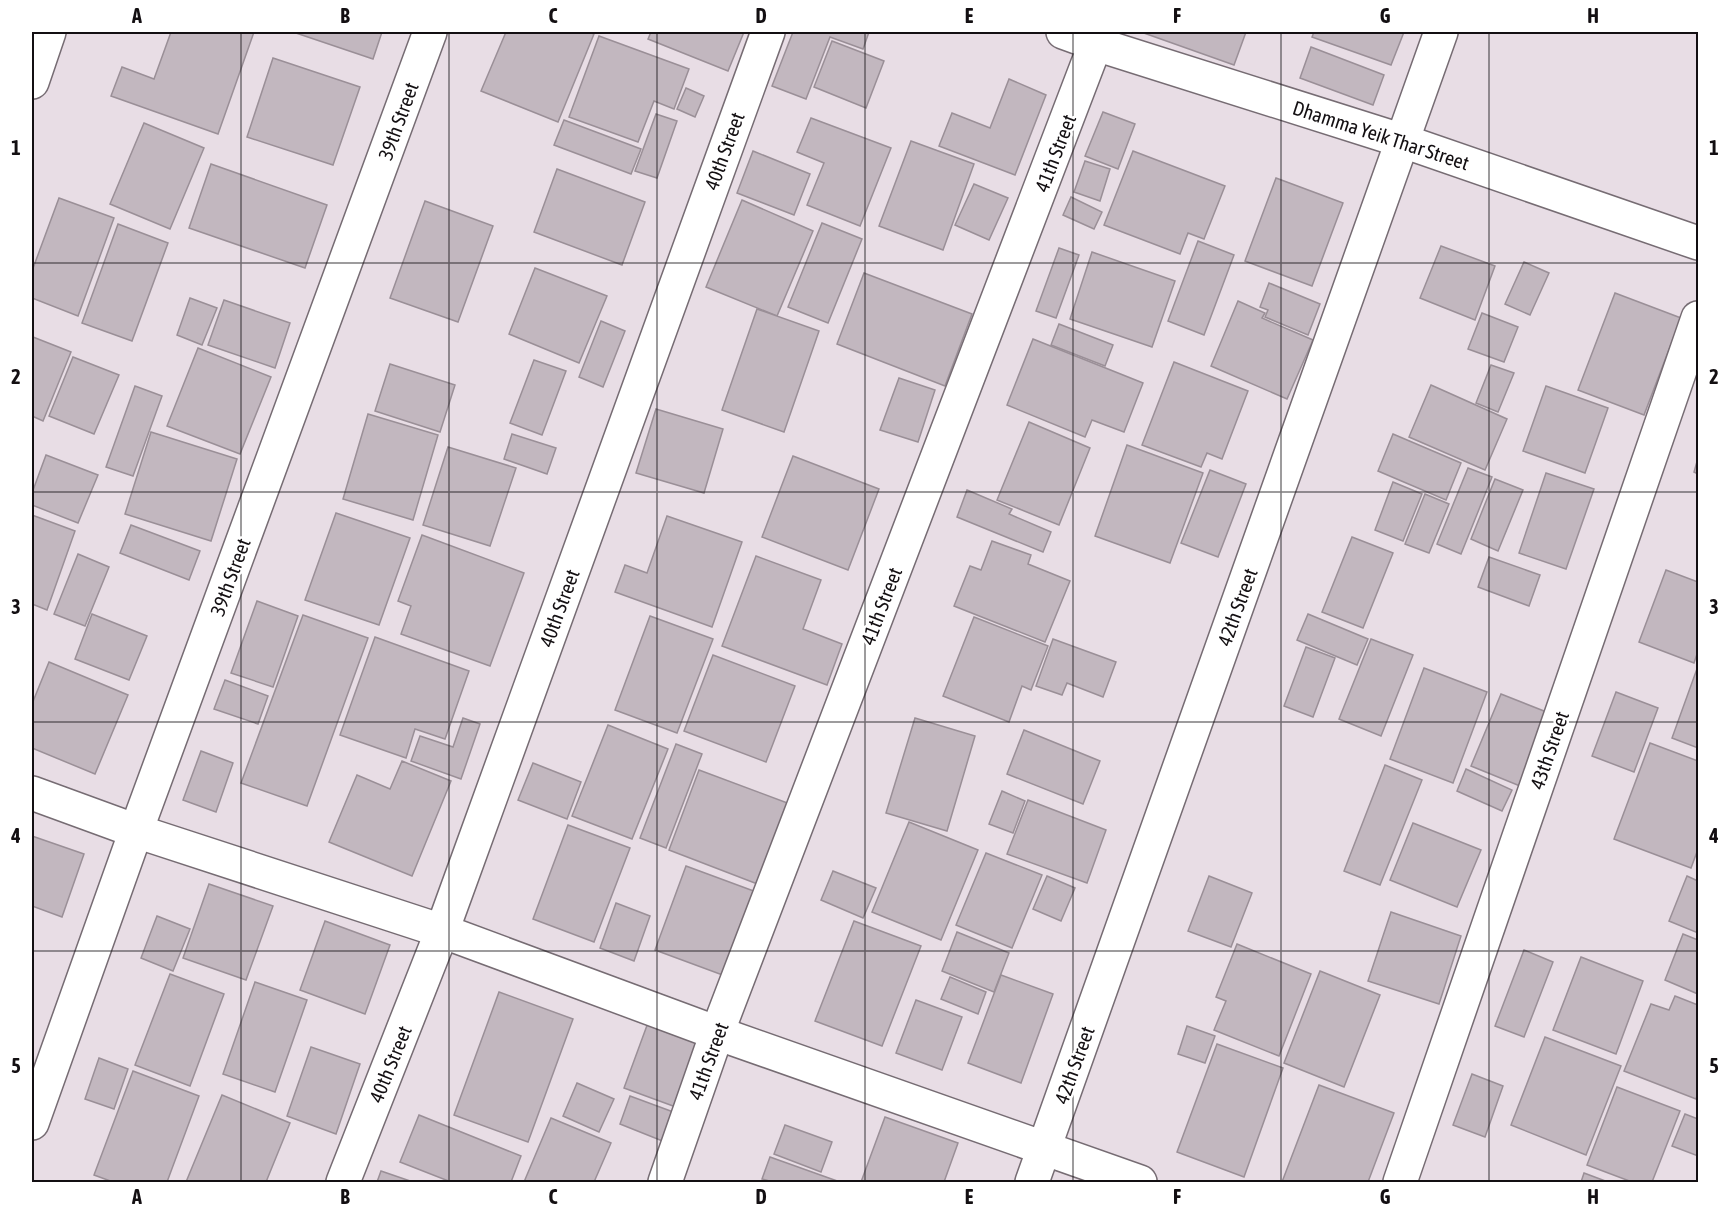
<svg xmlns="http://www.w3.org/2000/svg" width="1730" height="1214" font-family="'Asap Condensed',sans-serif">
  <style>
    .building { fill: #c2b7bf; stroke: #9a8f97; stroke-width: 1.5 }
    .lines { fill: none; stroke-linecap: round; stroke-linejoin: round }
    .minor-casing { stroke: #766c73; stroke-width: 36 }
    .major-casing { stroke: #766c73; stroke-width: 36 }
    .minor { stroke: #fff; stroke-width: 33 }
    .major { stroke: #fff; stroke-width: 33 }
    .grid { fill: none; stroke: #130f12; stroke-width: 1.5; stroke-opacity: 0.55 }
    .labels { text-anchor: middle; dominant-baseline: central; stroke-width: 5; stroke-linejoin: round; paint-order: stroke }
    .street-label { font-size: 20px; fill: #130f12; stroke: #fff }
    .neatline { fill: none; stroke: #130f12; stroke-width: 2 }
    .grid-label { font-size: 20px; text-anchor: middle; font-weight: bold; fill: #130f12 }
  </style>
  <rect width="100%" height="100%" fill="#e8dde5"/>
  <!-- building -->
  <g class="building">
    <polygon points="171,32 254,32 218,134 111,96 122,67 154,79"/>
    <polygon points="293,32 382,32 373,59"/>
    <polygon points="506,32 588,32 594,34 558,122 481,91"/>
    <polygon points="651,32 744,32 728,71 648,39"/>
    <polygon points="793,32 869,32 863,49 830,37 806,99 772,86"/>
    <polygon points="1141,32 1246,32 1234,65"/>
    <polygon points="1314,32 1404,32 1391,65 1312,37"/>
    <polygon points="599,36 689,69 674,109 654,101 638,142 569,117"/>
    <polygon points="832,41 884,61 866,108 814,87"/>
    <polygon points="1311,47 1384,75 1373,105 1300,78"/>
    <polygon points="273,58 360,87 333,165 247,137"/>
    <polygon points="1009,79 1046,95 1015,175 939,146 952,113 990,128"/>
    <polygon points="686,88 704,96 695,117 677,109"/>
    <polygon points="1103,112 1135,124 1118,169 1085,156"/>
    <polygon points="656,114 677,121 657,178 635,171"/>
    <polygon points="811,118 891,148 860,226 807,205 824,163 797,152"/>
    <polygon points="564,120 641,149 631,174 554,145"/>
    <polygon points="144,123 204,148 170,229 110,204"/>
    <polygon points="911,141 974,164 943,250 879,226"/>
    <polygon points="753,151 810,174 794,215 737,193"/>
    <polygon points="1133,151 1225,186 1204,239 1188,233 1180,254 1104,225"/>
    <polygon points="1085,161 1110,169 1100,201 1074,192"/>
    <polygon points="211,164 327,205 305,268 189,228"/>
    <polygon points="557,169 645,202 622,265 534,232"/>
    <polygon points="1276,178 1343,203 1312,286 1245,261"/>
    <polygon points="974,184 1008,198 989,240 955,225"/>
    <polygon points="1071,197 1102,212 1094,229 1063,215"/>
    <polygon points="59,198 114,218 78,316 32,298 32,271"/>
    <polygon points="742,200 813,231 777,316 706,287"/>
    <polygon points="425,201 493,226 458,322 390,298"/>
    <polygon points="822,223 862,239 828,323 788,307"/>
    <polygon points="118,224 168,243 132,341 82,323"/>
    <polygon points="1198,241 1234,255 1204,335 1168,321"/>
    <polygon points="1441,246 1495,266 1475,320 1420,298"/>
    <polygon points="1059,248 1079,255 1056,318 1036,311"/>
    <polygon points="1092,252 1175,281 1152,347 1070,319"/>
    <polygon points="1524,262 1549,273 1530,315 1505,304"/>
    <polygon points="535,268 607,296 579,363 509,334"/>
    <polygon points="864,273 972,314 945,386 837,344"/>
    <polygon points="1269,283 1320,304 1308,335 1265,317 1268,310 1260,307"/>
    <polygon points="1615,293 1681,318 1644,415 1578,390"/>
    <polygon points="190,298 217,308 202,345 177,335"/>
    <polygon points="224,300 290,323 275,368 208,345"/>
    <polygon points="1238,301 1265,313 1262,318 1313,340 1287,399 1211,366"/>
    <polygon points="757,309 819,331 784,432 722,410"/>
    <polygon points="1482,313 1518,327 1504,362 1468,349"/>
    <polygon points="601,321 625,331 603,387 579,377"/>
    <polygon points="1059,324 1113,345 1105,366 1051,345"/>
    <polygon points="33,337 71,352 43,421 32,416"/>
    <polygon points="1033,339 1143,383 1124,432 1092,420 1085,437 1007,405"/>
    <polygon points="198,348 271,377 240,454 167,426"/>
    <polygon points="73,357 119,375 94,434 49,416"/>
    <polygon points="534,360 566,371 542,435 510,423"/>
    <polygon points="1174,362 1248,391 1222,459 1207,453 1201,467 1142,445"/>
    <polygon points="390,364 455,385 440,432 375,411"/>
    <polygon points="1491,365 1514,373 1498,412 1476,403"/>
    <polygon points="899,378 935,390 918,442 880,430"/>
    <polygon points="1431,385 1507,419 1485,470 1409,437"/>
    <polygon points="135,386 162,396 133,476 106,467"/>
    <polygon points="1546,386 1608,408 1585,473 1523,451"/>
    <polygon points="656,409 723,429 704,493 636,473"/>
    <polygon points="368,414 438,435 413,520 343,499"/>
    <polygon points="1029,422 1090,448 1059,525 997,500"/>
    <polygon points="151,432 237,459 211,541 125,514"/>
    <polygon points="512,434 556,448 547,474 504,459"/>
    <polygon points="1393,434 1461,463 1446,500 1378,471"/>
    <polygon points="1127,445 1203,473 1170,563 1095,536"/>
    <polygon points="448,447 516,468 490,546 423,525"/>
    <polygon points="46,455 98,475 78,523 32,505 32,493"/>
    <polygon points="793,456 879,489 848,570 762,537"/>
    <polygon points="1698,458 1698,474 1694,472"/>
    <polygon points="1468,468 1492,477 1461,554 1437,544"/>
    <polygon points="1210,470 1246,484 1218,557 1181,543"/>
    <polygon points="1546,473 1594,489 1566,569 1519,553"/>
    <polygon points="1495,479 1523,490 1498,551 1471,539"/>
    <polygon points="1393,482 1422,494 1403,541 1375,530"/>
    <polygon points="967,490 1012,509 1009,514 1051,532 1043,552 957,517"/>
    <polygon points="1425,494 1449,504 1429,553 1405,544"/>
    <polygon points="336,513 410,538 379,625 305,600"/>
    <polygon points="32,515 75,531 47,610 32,604"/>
    <polygon points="667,516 742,542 712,627 615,592 625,565 647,573"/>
    <polygon points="131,525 200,551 189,580 120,553"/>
    <polygon points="422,535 524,573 490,666 401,634 411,606 398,601"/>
    <polygon points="1352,537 1393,553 1363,628 1322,612"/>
    <polygon points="992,541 1031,555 1028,564 1070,581 1045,642 954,606 970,566 981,570"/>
    <polygon points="78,554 109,567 85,626 54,614"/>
    <polygon points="756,556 821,580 803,629 842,644 827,685 722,646"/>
    <polygon points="1489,557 1540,575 1529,606 1478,587"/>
    <polygon points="1666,570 1698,582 1698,651 1694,663 1639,642"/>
    <polygon points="257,601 298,616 273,687 231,673"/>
    <polygon points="92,614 147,636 129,680 75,659"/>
    <polygon points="1308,614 1368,639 1357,665 1297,640"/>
    <polygon points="303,615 368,638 307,806 241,783"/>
    <polygon points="650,616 713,639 677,733 615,710"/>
    <polygon points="974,617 1048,646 1031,690 1022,686 1009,722 943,696"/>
    <polygon points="375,637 469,671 445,739 415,729 406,758 340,735"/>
    <polygon points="1053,639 1116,662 1103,697 1067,683 1062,695 1036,686"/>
    <polygon points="1371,639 1413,655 1381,736 1339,719"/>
    <polygon points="1306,647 1335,658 1313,717 1284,706"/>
    <polygon points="713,655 795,686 766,762 684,731"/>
    <polygon points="49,662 128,695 95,774 32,748 32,704"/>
    <polygon points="1698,666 1698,748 1672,738"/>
    <polygon points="1424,668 1487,692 1453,783 1390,759"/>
    <polygon points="225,680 268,696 258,724 214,709"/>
    <polygon points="1616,692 1658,708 1634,772 1592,756"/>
    <polygon points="1501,694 1549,713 1520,786 1471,766"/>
    <polygon points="463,718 480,724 461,779 411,761 420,736 453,747"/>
    <polygon points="915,718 975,736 947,831 886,813"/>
    <polygon points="608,725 668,749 632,839 572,816"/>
    <polygon points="1024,730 1100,761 1083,804 1007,774"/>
    <polygon points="1650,743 1698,761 1698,849 1691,868 1614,839"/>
    <polygon points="676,744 702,754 666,848 640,838"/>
    <polygon points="201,751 233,763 216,812 183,800"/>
    <polygon points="402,761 451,781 412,876 329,842 357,775 390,789"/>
    <polygon points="533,763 581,782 567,819 518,800"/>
    <polygon points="1385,765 1422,780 1380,885 1344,871"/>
    <polygon points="1466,769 1512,790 1502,811 1457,791"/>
    <polygon points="699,770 790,804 760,885 669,850"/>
    <polygon points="1002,791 1025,801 1013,833 989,824"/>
    <polygon points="1028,800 1106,830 1087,883 1007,854"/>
    <polygon points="909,822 978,850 941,940 872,912"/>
    <polygon points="1413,823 1481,850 1457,907 1390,880"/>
    <polygon points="568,825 630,848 594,942 533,919"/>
    <polygon points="32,836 84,854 62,917 32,906"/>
    <polygon points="986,853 1042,875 1012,948 956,925"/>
    <polygon points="686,866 759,893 728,977 655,950"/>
    <polygon points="833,871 876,888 863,918 821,900"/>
    <polygon points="1047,876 1075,888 1061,921 1033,909"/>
    <polygon points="1209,876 1252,893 1231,947 1188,931"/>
    <polygon points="1687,876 1698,881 1698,933 1669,921"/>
    <polygon points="209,884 273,906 246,980 183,958"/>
    <polygon points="616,903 650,916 634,961 600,948"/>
    <polygon points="1391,912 1461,936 1439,1004 1368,981"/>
    <polygon points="157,916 190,929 173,971 141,958"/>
    <polygon points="325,921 390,945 365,1014 300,990"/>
    <polygon points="854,921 921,946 882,1046 815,1021"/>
    <polygon points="957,932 1009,953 994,992 942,971"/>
    <polygon points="1683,934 1698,940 1698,994 1665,980"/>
    <polygon points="1237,944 1311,974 1279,1056 1214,1030 1226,1001 1216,997"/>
    <polygon points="1524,950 1553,962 1524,1037 1495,1026"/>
    <polygon points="1581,957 1643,981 1616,1054 1553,1030"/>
    <polygon points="1320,971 1380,995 1344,1087 1284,1063"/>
    <polygon points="170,974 224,994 190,1086 135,1065"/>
    <polygon points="1001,975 1053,994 1021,1083 968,1063"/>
    <polygon points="950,977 986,992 978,1014 941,999"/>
    <polygon points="255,982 307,1000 275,1092 223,1074"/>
    <polygon points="499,992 573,1019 528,1142 454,1115"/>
    <polygon points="1675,996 1698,1005 1698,1093 1696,1099 1624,1071 1651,1004 1669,1010"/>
    <polygon points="916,1000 962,1017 942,1070 896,1053"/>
    <polygon points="649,1020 709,1042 684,1110 624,1088"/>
    <polygon points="1187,1026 1215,1036 1205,1063 1178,1054"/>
    <polygon points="1545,1037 1621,1066 1586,1155 1511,1125"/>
    <polygon points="1217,1044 1283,1068 1244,1177 1177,1152"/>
    <polygon points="311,1047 360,1064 336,1134 287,1116"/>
    <polygon points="99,1058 128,1069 114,1109 85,1099"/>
    <polygon points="133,1071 199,1096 167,1182 113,1182 94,1175"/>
    <polygon points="1472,1074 1503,1086 1485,1137 1453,1125"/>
    <polygon points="577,1083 614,1099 599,1132 563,1116"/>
    <polygon points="1319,1085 1394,1113 1368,1182 1282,1182"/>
    <polygon points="1617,1087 1680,1111 1652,1182 1632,1182 1587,1165"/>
    <polygon points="222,1095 290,1123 266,1182 186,1182"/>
    <polygon points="630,1096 676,1113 665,1142 620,1124"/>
    <polygon points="1685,1114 1698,1119 1698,1156 1672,1146"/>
    <polygon points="419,1115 521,1156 511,1182 451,1182 400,1162"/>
    <polygon points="885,1117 958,1143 944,1182 861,1182"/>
    <polygon points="551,1118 611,1143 594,1182 524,1182"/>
    <polygon points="785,1125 832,1142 821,1172 774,1154"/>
    <polygon points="770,1157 840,1182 773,1182 762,1179"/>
    <polygon points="381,1171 413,1182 377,1182"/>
    <polygon points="1584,1173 1608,1182 1581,1182"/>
  </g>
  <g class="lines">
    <defs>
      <g id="minor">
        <polyline points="32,82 49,32"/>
        <polyline points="32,793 136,831 442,931 717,1033 1140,1182"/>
        <polyline points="32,1123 136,831 430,32"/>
        <polyline points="343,1182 442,931 768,32"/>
        <polyline points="665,1182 717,1033 1100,32"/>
        <polyline points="1032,1182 1441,32"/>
        <polyline points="1400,1182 1698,318"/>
      </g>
      <polyline id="major" points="1063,32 1096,44 1403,141 1698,243"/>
    </defs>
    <!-- minor casing -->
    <use href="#minor" class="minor-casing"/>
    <!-- major casing -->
    <use href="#major" class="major-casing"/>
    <!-- minor -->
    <use href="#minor" class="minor"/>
    <!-- major -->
    <use href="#major" class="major"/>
  </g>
  <!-- grid -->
  <path class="grid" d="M241 32V1182M449 32V1182M657 32V1182M865 32V1182M1073 32V1182M1281 32V1182M1489 32V1182M32 263H1698M32 492H1698M32 722H1698M32 951H1698"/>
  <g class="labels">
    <!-- street labels -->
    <g class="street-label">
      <text transform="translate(398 121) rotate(-70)">39th Street</text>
      <text transform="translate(1381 135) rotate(18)">Dhamma Yeik Thar Street</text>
      <text transform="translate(724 151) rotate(-70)">40th Street</text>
      <text transform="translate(1055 153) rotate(-69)">41th Street</text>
      <text transform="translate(230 577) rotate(-70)">39th Street</text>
      <text transform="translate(881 606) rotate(-69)">41th Street</text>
      <text transform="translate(1237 607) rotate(-70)">42th Street</text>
      <text transform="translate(559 608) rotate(-70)">40th Street</text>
      <text transform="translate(1549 750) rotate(-71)">43th Street</text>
      <text transform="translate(708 1061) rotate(-70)">41th Street</text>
      <text transform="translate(390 1064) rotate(-68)">40th Street</text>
      <text transform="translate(1074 1065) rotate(-70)">42th Street</text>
    </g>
  </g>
  <!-- border -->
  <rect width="1730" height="1214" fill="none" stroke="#ffffff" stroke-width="66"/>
  <rect x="33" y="33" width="1664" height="1148" class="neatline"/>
  <g class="grid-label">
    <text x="137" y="23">A</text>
    <text x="345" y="23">B</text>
    <text x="553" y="23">C</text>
    <text x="761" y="23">D</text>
    <text x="969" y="23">E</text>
    <text x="1177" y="23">F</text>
    <text x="1385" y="23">G</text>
    <text x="1593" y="23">H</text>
    <text x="16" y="155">1</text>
    <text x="1714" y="155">1</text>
    <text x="16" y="384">2</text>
    <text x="1714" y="384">2</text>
    <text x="16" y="614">3</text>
    <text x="1714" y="614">3</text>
    <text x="16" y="843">4</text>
    <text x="1714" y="843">4</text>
    <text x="16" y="1073">5</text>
    <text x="1714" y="1073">5</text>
    <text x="137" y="1204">A</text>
    <text x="345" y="1204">B</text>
    <text x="553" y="1204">C</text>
    <text x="761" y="1204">D</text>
    <text x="969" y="1204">E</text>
    <text x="1177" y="1204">F</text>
    <text x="1385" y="1204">G</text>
    <text x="1593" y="1204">H</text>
  </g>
</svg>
